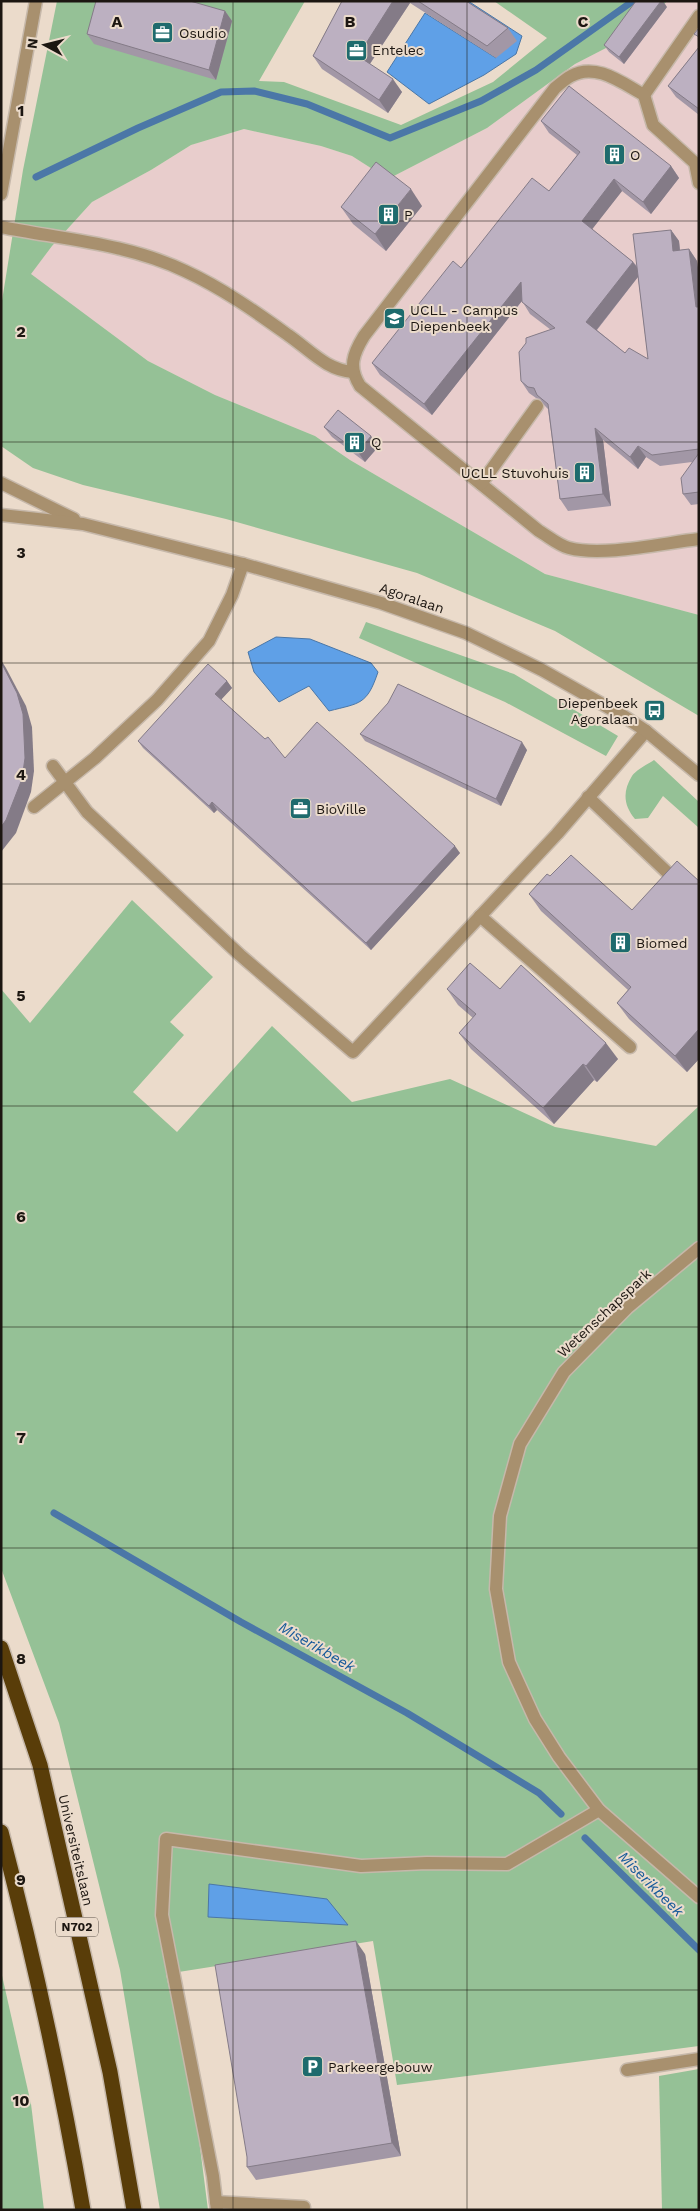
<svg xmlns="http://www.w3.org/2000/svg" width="700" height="2211" font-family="'Work Sans',sans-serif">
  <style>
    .education { fill: #e8cdcc }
    .green { fill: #95c196 }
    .water { fill: #5fa0e7; stroke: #4b77a7 }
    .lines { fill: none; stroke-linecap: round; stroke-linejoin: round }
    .stream { stroke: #4b77a7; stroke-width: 7 }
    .lane-casing { stroke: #c6b8aa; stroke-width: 15 }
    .street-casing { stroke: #c6b8aa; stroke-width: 15 }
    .highway-casing { stroke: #c6b8aa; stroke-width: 18 }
    .lane { stroke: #a8906e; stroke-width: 12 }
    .street { stroke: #a8906e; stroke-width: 12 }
    .highway { stroke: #593d09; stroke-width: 15 }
    .wall { fill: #a297a6; fill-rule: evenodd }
    .shaded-wall { fill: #847b87 }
    .building { fill: #bcb0c1; stroke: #847b87 }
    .grid { fill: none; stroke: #1c1611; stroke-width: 1; stroke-opacity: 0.55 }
    .labels { text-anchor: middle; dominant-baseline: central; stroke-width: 4; stroke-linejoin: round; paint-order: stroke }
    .shield { fill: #ebdbcb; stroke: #5a5149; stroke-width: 1 }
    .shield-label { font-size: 12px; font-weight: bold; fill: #1c1611 }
    .poi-label { font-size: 14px; fill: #1c1611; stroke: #ebdbcb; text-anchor: start }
    .street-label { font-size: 14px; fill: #1c1611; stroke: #ebdbcb }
    .water-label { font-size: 15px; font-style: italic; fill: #15599a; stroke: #ebdbcb }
    .grid-label { font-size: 16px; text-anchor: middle; font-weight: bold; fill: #1c1611; stroke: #ebdbcb; stroke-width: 4; stroke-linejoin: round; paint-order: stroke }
  </style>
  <rect width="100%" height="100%" fill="#ebdbcb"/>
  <!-- education -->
  <polygon class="education" points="667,1 699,1 699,615 545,574 350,460 315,436 215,395 148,361 30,274 52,246 92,202 151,170 191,145 244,129 321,146 352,156 388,179 487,128 575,64 639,31"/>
  <!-- green -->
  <g class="green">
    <polygon points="57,1 305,1 259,81 284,82 401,125 493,82 547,38 494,1 667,1 639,31 575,64 487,128 388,179 352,156 321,146 244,129 191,145 151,170 92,202 52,246 31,274 148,361 215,395 315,436 350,460 545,574 699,615 699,716 555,631 417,573 226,519 83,485 33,468 1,446 1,307 23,170"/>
    <polygon points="366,622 514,674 618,736 606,756 505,702 359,638"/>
    <path d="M654 760 699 802V828L663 796 648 818 635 819C624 806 622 792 632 776 636 770 648 764 654 760Z"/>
    <polygon points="132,900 213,977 170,1022 184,1035 133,1092 177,1132 272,1026 352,1102 450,1079 555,1127 656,1146 699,1106 699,2046 397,2085 373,1941 166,1974 195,2108 208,2210 160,2210 120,1970 59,1723 1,1568 1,989 30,1023"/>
    <polygon points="1,1971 31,2104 44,2210 1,2210"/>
    <polygon points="699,2069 699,2210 662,2210 659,2076"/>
  </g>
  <!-- water -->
  <g class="water">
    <polygon points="456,1 468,1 522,36 516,54 484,75 429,104 387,72 425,13 496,58"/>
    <path d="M276 637 310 639 371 663 378 672C367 705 360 703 329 711L309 686 279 702 254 672 248 652Z"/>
    <polygon points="209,1884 327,1899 348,1925 208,1917"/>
  </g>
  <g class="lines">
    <!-- stream -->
    <g class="stream">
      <polyline points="36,177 138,128 221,92 254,91 307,104 390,138 481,101 536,70 633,1"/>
      <polyline points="54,1513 241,1622 407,1713 539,1793 561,1814"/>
      <polyline points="585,1838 699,1950"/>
    </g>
    <defs>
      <g id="lane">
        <polyline points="644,95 699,16"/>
        <path d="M699 183 695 163 653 125 644 95C622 83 596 62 571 76 565 79 560 84 555 88L364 336C353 354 348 367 360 386L539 531C548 536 558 545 569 548 603 557 663 543 699 539"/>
        <path d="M1 227C62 239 129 244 185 271 222 288 256 312 288 335 310 350 326 370 353 372"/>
        <polyline points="481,484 537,406"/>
        <polyline points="53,766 87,812 240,955 353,1052 557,834 646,731"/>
        <polyline points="588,797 670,875"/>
        <polyline points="34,807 95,758 157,700 209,641 232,595 243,564"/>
        <polyline points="480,916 630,1047"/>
        <polyline points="627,2070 699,2059"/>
        <polyline points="216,2202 304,2207"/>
        <polyline points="217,2210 213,2176 162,1915 166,1839 361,1866 427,1863 507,1864 599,1810"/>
      </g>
      <g id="street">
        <polyline points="1,194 36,1"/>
        <polyline points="1,483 74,519"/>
        <polyline points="1,515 83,524 243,564 381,603 466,633 542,670 625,717 646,731 699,775"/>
        <polyline points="699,1248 627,1308 564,1372 520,1444 500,1516 496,1589 509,1662 535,1719 559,1757 599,1810 699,1897"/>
      </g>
      <g id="highway">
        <polyline points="1,1648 40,1765 110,2072 134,2210"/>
        <path d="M1 1832C34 1957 61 2083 83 2210"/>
      </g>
    </defs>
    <!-- lane casing -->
    <use href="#lane" class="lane-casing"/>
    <!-- street casing -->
    <use href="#street" class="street-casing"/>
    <!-- highway casing -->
    <use href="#highway" class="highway-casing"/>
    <!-- lane -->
    <use href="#lane" class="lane"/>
    <!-- street -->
    <use href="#street" class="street"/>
    <!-- highway -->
    <use href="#highway" class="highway"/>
  </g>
  <!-- wall -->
  <g class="wall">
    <polygon points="342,1 466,1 508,28 517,41 496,58 410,3 370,64 402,92 388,113 322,69 313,56"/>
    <polygon points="667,7 624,64 609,52 604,45"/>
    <polygon points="225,11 232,21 216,80 94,44 87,34"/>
    <polygon points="699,47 699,115 676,97 668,86"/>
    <path d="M541 121 671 166 679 178 651 214 622 191 592 229 633 262 637 266 671 230 679 241 680 250 689 249 697 261 699 275V504L691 505 683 494 692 462 660 466 646 457 638 469 603 440 611 506 568 511 560 499 548 409 545 406 540 399 536 398 529 393 521 381 551 330 530 314 522 301 432 415 380 375 372 363 461 268 549 191 577 155 549 133ZM638 277 648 359 625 353 597 330Z"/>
    <polygon points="422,206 386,251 353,224 341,207"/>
    <polygon points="324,427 371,436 378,447 365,462 332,437"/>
    <polygon points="227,681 232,688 221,699 285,758 460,853 371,950 217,810 214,813 143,748 138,741"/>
    <polygon points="360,734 527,750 501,806 365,741"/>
    <polygon points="550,876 632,910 699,881 699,1059 687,1072 629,1019 617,1003 628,990 541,911 529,894"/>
    <polygon points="447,989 500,989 618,1059 597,1082 594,1080 554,1124 471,1049 459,1033 473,1018 458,1005"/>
    <polygon points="365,1954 401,2156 256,2180 247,2167"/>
  </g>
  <!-- shaded-wall -->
  <g class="shaded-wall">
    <polygon points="393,1 408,1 410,3 367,68 358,56"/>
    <polygon points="661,1 663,1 667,7 624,64 619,57"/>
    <polygon points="225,11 232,21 216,80 209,70"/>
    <polygon points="393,79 402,92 388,113 379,100"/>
    <polygon points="671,166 679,178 651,214 643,202"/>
    <polygon points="614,179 622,191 590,232 582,221"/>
    <polygon points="411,189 422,206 386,251 375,234"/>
    <polygon points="671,230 679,241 681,263 673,251"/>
    <polygon points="689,249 697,261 699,275 699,310 696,307"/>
    <polygon points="633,262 641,273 594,333 586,322"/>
    <polygon points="521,282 528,293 432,415 424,404"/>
    <polygon points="595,428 603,440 611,506 603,494"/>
    <polygon points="371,436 378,447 365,462 358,452"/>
    <polygon points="638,446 646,457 638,469 630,457"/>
    <polygon points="1,660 6,668 26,706 32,727 34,771 31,792 16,833 1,852"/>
    <polygon points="227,681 232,688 220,701 215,694"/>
    <polygon points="522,742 527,750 501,806 496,799"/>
    <polygon points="212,802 217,810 214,813 209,806"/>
    <polygon points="455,846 460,853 371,950 366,943"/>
    <polygon points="698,1029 699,1059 687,1072 675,1056"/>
    <polygon points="606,1043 618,1059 597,1082 586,1066"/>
    <polygon points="583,1064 594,1080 554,1124 543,1108"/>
    <polygon points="356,1941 365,1954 401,2156 392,2143"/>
  </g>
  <!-- building -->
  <g class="building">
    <polygon points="96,1 190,1 225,11 209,70 87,34"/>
    <polygon points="342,1 393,1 358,56 393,79 379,100 313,56"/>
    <polygon points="418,1 466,1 508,28 487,46"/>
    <polygon points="636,1 661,1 619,57 604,45"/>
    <polygon points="699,28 699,37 694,34"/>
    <polygon points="699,47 699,109 668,86"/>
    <polygon points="569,86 671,166 643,202 614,179 582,221 633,262 586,322 625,353 629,348 648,359 633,234 671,230 673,251 689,249 696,307 699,307 699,449 652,455 638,446 630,457 595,428 603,494 560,499 548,404 537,395 534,388 528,387 521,381 519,352 526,343 526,338 555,328 522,302 521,282 424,404 372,363 453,261 461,268 532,178 549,191 580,152 541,121"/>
    <polygon points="376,162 411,189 375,234 341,207"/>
    <polygon points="338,410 371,436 358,452 324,427"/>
    <polygon points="699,453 699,492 683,494 681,478"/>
    <polygon points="1,662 17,693 23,714 25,758 22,779 6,820 1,827"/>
    <polygon points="208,664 227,681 215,694 265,739 268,737 285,758 317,722 455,846 366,943 212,802 209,806 138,741"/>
    <polygon points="398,684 522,742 496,799 360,734 388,703"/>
    <polygon points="571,855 632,910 677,861 699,881 699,1029 675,1056 617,1003 631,987 529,894 547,874 550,876"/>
    <polygon points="470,963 500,989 521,965 606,1043 586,1066 583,1064 543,1108 459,1033 476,1014 447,989"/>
    <polygon points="356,1941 392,2143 247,2167 247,2157 215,1965"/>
  </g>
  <!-- grid -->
  <path class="grid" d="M233 1V2210M467 1V2210M1 221H699M1 442H699M1 663H699M1 884H699M1 1106H699M1 1327H699M1 1548H699M1 1769H699M1 1990H699"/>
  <!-- icons -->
  <defs>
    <symbol id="office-square" viewBox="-11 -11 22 22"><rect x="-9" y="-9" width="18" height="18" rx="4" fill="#1e6b6d" stroke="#ebdbcb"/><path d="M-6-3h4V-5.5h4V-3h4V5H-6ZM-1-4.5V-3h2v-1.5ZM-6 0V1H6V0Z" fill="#fff"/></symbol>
    <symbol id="building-square" viewBox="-11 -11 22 22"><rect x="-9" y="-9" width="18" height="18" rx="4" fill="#1e6b6d" stroke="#ebdbcb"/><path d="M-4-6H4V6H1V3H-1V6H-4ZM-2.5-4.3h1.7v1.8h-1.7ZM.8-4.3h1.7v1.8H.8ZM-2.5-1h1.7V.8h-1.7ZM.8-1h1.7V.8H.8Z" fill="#fff"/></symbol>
    <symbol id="university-square" viewBox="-11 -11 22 22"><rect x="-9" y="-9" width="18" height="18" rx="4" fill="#1e6b6d" stroke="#ebdbcb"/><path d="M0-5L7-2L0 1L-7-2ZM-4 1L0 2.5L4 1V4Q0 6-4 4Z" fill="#fff"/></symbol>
    <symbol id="bus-square" viewBox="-11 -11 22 22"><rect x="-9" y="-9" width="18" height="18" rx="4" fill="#1e6b6d" stroke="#ebdbcb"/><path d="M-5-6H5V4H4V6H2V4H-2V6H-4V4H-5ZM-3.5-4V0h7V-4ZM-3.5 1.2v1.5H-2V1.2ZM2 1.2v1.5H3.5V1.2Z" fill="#fff"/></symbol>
    <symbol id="parking-square" viewBox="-11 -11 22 22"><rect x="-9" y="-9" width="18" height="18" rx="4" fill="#1e6b6d" stroke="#ebdbcb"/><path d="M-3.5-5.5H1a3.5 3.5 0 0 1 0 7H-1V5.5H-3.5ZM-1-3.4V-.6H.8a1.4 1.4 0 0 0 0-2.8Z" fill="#fff"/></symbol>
  </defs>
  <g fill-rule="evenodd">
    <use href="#office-square" x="150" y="20" width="25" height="25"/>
    <use href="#office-square" x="344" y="38" width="25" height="25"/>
    <use href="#building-square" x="602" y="142" width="25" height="25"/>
    <use href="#building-square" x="376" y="202" width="25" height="25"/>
    <use href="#university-square" x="382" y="306" width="25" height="25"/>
    <use href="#building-square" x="342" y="430" width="25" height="25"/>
    <use href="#building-square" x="572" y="460" width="25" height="25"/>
    <use href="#bus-square" x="642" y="698" width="25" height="25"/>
    <use href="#office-square" x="288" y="796" width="25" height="25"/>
    <use href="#building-square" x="608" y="930" width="25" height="25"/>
    <use href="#parking-square" x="300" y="2054" width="25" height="25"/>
  </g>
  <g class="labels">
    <!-- shield labels -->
    <rect class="shield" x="56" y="1917.5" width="42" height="19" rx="4"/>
    <g class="shield-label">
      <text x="77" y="1927">N702</text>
    </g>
    <!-- poi labels -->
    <g class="poi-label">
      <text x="179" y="33">Osudio</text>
      <text x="372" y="50">Entelec</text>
      <text x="630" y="155">O</text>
      <text x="404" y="215">P</text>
      <text x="410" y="310">UCLL - Campus<tspan x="410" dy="16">Diepenbeek</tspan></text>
      <text x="371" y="442">Q</text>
      <text x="569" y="473" text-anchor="end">UCLL Stuvohuis</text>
      <text x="638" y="703" text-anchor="end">Diepenbeek<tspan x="638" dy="16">Agoralaan</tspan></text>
      <text x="316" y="809">BioVille</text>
      <text x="636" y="943">Biomed</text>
      <text x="328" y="2067">Parkeergebouw</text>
    </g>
    <!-- street labels -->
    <g class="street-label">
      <text transform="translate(412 598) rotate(19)">Agoralaan</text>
      <text transform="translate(604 1313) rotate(-43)">Wetenschapspark</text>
      <text transform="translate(76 1850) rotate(77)">Universiteitslaan</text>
    </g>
    <!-- water labels -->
    <g class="water-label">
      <text transform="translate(317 1647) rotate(30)">Miserikbeek</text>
      <text transform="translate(651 1884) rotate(45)">Miserikbeek</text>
    </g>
  </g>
  <g class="grid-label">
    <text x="117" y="27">A</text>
    <text x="350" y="27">B</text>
    <text x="583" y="27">C</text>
    <text x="21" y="116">1</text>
    <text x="21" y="337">2</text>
    <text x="21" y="558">3</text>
    <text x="21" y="780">4</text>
    <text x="21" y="1001">5</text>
    <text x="21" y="1222">6</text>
    <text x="21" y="1443">7</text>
    <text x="21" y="1664">8</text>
    <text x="21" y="1885">9</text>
    <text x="21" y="2106">10</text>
  </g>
  <!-- border -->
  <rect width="700" height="2211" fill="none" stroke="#1c1611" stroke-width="5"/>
  <!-- north arrow -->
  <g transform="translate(45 45) rotate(277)" stroke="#ebdbcb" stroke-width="4" paint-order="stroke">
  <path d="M0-4L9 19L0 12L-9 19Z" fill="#1c1611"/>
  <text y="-8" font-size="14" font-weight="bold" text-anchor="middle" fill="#1c1611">N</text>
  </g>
</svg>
